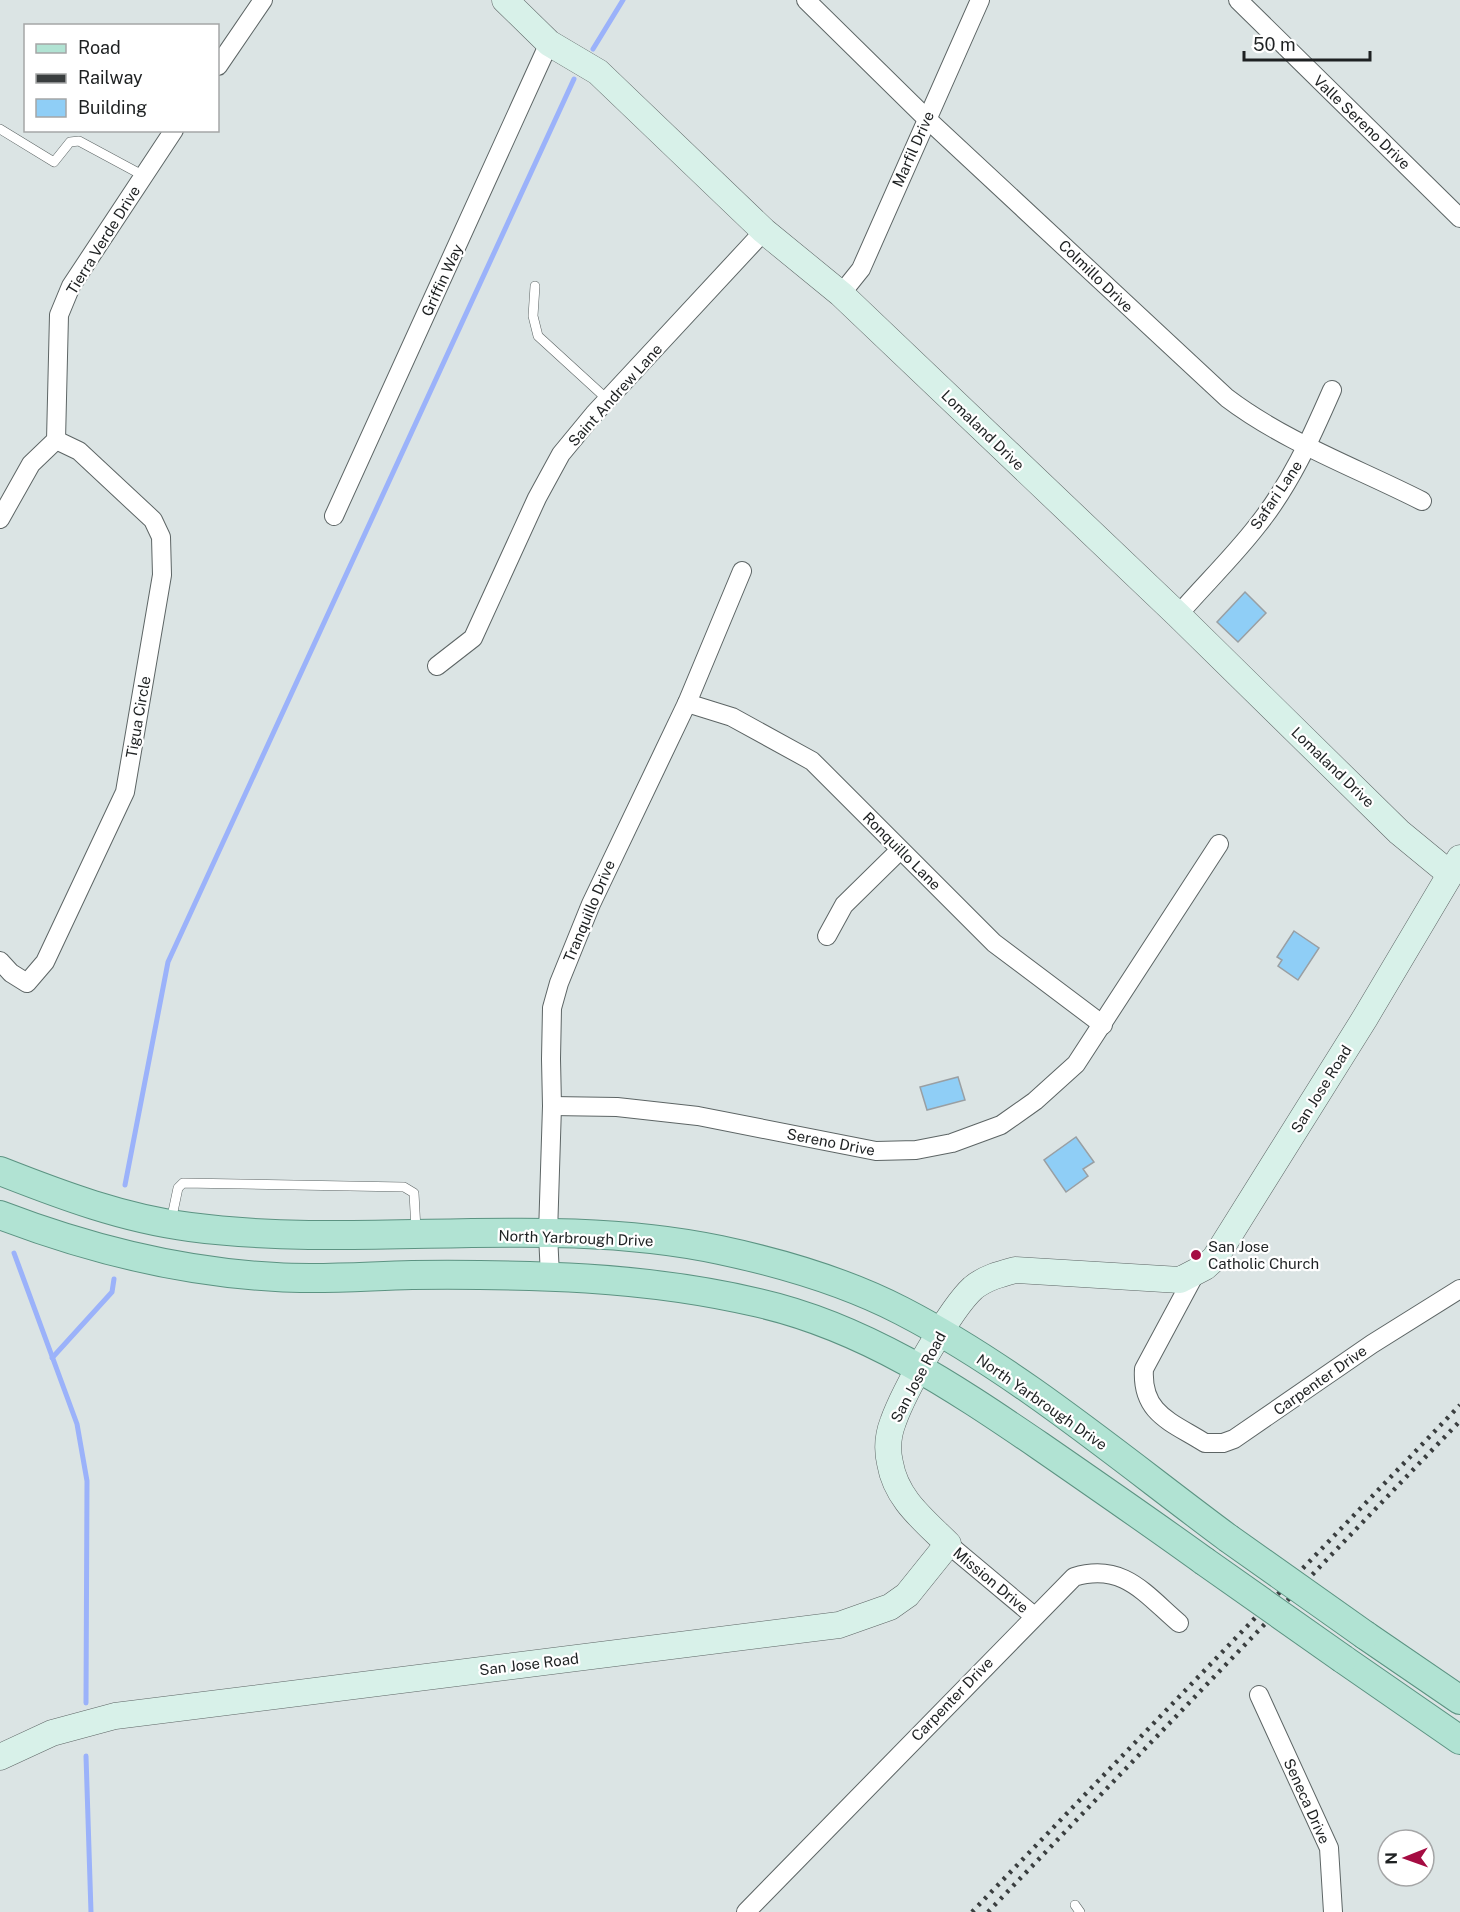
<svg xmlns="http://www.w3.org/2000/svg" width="1460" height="1912" font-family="'Public Sans',sans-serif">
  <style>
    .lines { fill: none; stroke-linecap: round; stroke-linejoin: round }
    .stream { stroke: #9bb2fa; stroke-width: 5 }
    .building { fill: #8fcef6; stroke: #999fa3; stroke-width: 1.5 }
    .lane-casing { stroke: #5d6565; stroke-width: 10 }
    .street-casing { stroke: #5d6565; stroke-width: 20 }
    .secondary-casing { stroke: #5d6565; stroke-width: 27 }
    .primary-casing { stroke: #5c9382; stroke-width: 30 }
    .lane { stroke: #fff; stroke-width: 9 }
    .street { stroke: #fff; stroke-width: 18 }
    .secondary { stroke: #d8f1e9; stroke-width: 26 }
    .primary { stroke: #b1e3d3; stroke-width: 28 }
    .rail { stroke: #3a3e3f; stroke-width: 4.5; stroke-dasharray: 3 6; stroke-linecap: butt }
    .primary-bridge-casing { stroke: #5c9382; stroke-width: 30; stroke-linecap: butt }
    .primary-bridge { stroke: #b1e3d3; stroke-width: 28 }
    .poi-dot { fill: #a50c42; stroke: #fff; stroke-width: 2 }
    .labels { text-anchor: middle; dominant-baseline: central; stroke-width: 4.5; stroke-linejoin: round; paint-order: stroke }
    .street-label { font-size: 15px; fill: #1e2122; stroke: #fff }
    .poi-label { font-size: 15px; fill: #1e2122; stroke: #fff; text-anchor: start }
  </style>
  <rect width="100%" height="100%" fill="#dbe4e4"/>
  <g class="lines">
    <!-- stream -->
    <g class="stream">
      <polyline points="593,49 623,0"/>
      <polyline points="125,1185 168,962 574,79"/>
      <polyline points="14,1253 77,1424 87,1481 86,1703"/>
      <polyline points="52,1358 112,1292 114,1279"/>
      <polyline points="86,1756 91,1912"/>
    </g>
  </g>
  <!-- building -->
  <g class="building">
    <polygon points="1245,592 1266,613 1238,642 1217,622"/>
    <polygon points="1294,931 1319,948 1298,980 1278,966 1282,960 1277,957"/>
    <polygon points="958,1077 965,1100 927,1110 920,1087"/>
    <polygon points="1076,1137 1094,1162 1083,1169 1088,1176 1066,1192 1044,1160"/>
  </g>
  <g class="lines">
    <defs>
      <g id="lane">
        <polyline points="0,129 54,162 70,142 79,141 144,176"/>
        <polyline points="535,286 533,316 538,336 608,400"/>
        <polyline points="171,1221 178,1188 183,1183 404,1187 414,1193 416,1230"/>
        <polyline points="1075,1905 1080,1912"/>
      </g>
      <g id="street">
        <path d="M806 0 926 118 1227 398C1285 442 1357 468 1422 501"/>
        <polyline points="1238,0 1460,218"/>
        <polyline points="218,66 263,0"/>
        <polyline points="841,294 861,269 980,0"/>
        <polyline points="334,516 549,43"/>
        <polyline points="0,519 31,464 56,440 59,315 71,286 174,130"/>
        <path d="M1178 615C1204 585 1233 557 1257 526 1290 485 1311 438 1332 390"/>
        <polyline points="437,666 473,638 537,498 561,454 594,414 764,231"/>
        <polyline points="687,703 732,717 812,761 994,943 1103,1025"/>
        <polyline points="827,936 844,905 899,851"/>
        <polyline points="0,961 11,973 27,983 45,962 125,792 162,575 161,537 153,520 79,451 56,440"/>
        <polyline points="552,1106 617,1107 698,1116 876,1151 916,1150 952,1143 1001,1125 1035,1101 1076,1064 1219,844"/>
        <path d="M1195 1274 1144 1369C1141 1414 1172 1422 1205 1443H1223L1234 1439 1372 1344 1460 1289"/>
        <polyline points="550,1276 548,1234 552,1106 551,1059 552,1008 559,983 591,904 687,703 742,571"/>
        <polyline points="948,1544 1034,1616"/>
        <polyline points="1259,1695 1329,1848 1333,1912"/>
        <path d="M746 1912 1074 1577C1123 1562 1145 1594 1179 1623"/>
      </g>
      <g id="secondary">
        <polyline points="505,0 549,43 598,72 764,231 841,294 1178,615 1399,832 1450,874"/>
        <path d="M0 1757 52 1733 115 1716 839 1625 890 1607 907 1595 948 1544C924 1520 896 1499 890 1463 887 1450 888 1435 893 1422 904 1391 950 1309 973 1288 985 1278 1000 1274 1015 1270L1180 1280 1205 1267 1215 1258 1365 1018 1460 858"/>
      </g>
      <g id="primary">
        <path d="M0 1171C61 1195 125 1219 190 1227 366 1250 546 1213 720 1250 781 1263 846 1282 902 1311 1018 1371 1124 1461 1228 1538"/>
        <path d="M0 1215C89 1249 181 1272 276 1277 321 1280 367 1276 412 1275 529 1274 645 1276 759 1303 864 1327 952 1386 1040 1446 1095 1484 1150 1522 1204 1561"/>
        <polyline points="1365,1635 1460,1700"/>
        <polyline points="1343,1659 1460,1740"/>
      </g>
    </defs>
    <!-- lane casing -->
    <use href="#lane" class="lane-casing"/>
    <!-- street casing -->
    <use href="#street" class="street-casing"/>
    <!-- secondary casing -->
    <use href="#secondary" class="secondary-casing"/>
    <!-- primary casing -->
    <use href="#primary" class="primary-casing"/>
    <!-- lane -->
    <use href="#lane" class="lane"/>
    <!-- street -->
    <use href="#street" class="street"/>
    <!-- secondary -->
    <use href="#secondary" class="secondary"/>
    <!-- primary -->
    <use href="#primary" class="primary"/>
    <!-- rail -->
    <g class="rail">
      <polyline points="972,1912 1460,1405"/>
      <polyline points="988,1912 1460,1421"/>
    </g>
    <defs>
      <g id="primary-bridge">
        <polyline points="1228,1538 1365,1635"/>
        <polyline points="1204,1561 1343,1659"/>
      </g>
    </defs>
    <!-- primary-bridge casing -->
    <use href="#primary-bridge" class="primary-bridge-casing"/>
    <!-- primary-bridge -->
    <use href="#primary-bridge" class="primary-bridge"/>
  </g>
  <!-- markers -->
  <circle class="poi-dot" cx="1196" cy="1255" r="6"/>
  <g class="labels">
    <!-- street labels -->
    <g class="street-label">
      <text transform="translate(1362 122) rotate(44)">Valle Sereno Drive</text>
      <text transform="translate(913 149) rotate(-66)">Marfil Drive</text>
      <text transform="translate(103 240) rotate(-58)">Tierra Verde Drive</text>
      <text transform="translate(1096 276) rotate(44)">Colmillo Drive</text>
      <text transform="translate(442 280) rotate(-65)">Griffin Way</text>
      <text transform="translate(615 395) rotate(-48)">Saint Andrew Lane</text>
      <text transform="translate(983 430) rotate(44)">Lomaland Drive</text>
      <text transform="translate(1276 495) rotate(-56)">Safari Lane</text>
      <text transform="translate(138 717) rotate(-80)">Tigua Circle</text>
      <text transform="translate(1333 767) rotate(44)">Lomaland Drive</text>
      <text transform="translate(902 851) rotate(45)">Ronquillo Lane</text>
      <text transform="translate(589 911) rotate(-67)">Tranquillo Drive</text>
      <text transform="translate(1321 1089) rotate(-58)">San Jose Road</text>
      <text transform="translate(831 1142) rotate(11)">Sereno Drive</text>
      <text transform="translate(576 1238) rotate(2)">North Yarbrough Drive</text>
      <text transform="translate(918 1377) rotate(-62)">San Jose Road</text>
      <text transform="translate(1320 1380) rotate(-35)">Carpenter Drive</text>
      <text transform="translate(1042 1402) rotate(35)">North Yarbrough Drive</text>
      <text transform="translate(991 1580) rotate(40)">Mission Drive</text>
      <text transform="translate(529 1664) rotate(-7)">San Jose Road</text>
      <text transform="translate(952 1699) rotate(-46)">Carpenter Drive</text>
      <text transform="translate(1307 1801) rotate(66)">Seneca Drive</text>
    </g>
    <!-- poi labels -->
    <g class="poi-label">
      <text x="1208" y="1246">San Jose<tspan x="1208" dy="17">Catholic Church</tspan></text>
    </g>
  </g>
  <!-- legend -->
  <rect x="24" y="24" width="195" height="108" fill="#ffffff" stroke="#a5a6a7" stroke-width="1.5"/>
  <rect x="36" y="44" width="30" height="9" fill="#b1e3d3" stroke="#a5a6a7" stroke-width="1.5"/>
  <text x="78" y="54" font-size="18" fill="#1e2122">Road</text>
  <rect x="36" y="74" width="30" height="9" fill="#3a3e3f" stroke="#a5a6a7" stroke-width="1.5"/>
  <text x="78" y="84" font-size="18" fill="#1e2122">Railway</text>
  <rect x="36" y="99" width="30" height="18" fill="#8fcef6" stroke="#a5a6a7" stroke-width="1.5"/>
  <text x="78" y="114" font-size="18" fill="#1e2122">Building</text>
  <!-- north arrow -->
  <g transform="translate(1406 1858) rotate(269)"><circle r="28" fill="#ffffff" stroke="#a5a6a7" stroke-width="1.5"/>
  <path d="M0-4.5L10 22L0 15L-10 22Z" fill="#a50c42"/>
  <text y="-9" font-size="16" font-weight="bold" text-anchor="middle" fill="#1e2122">N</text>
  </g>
  <!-- scale -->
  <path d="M1244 51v9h126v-9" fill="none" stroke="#1e2122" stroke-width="3"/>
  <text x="1253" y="51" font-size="18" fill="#1e2122" stroke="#ffffff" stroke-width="4.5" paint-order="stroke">50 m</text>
</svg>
